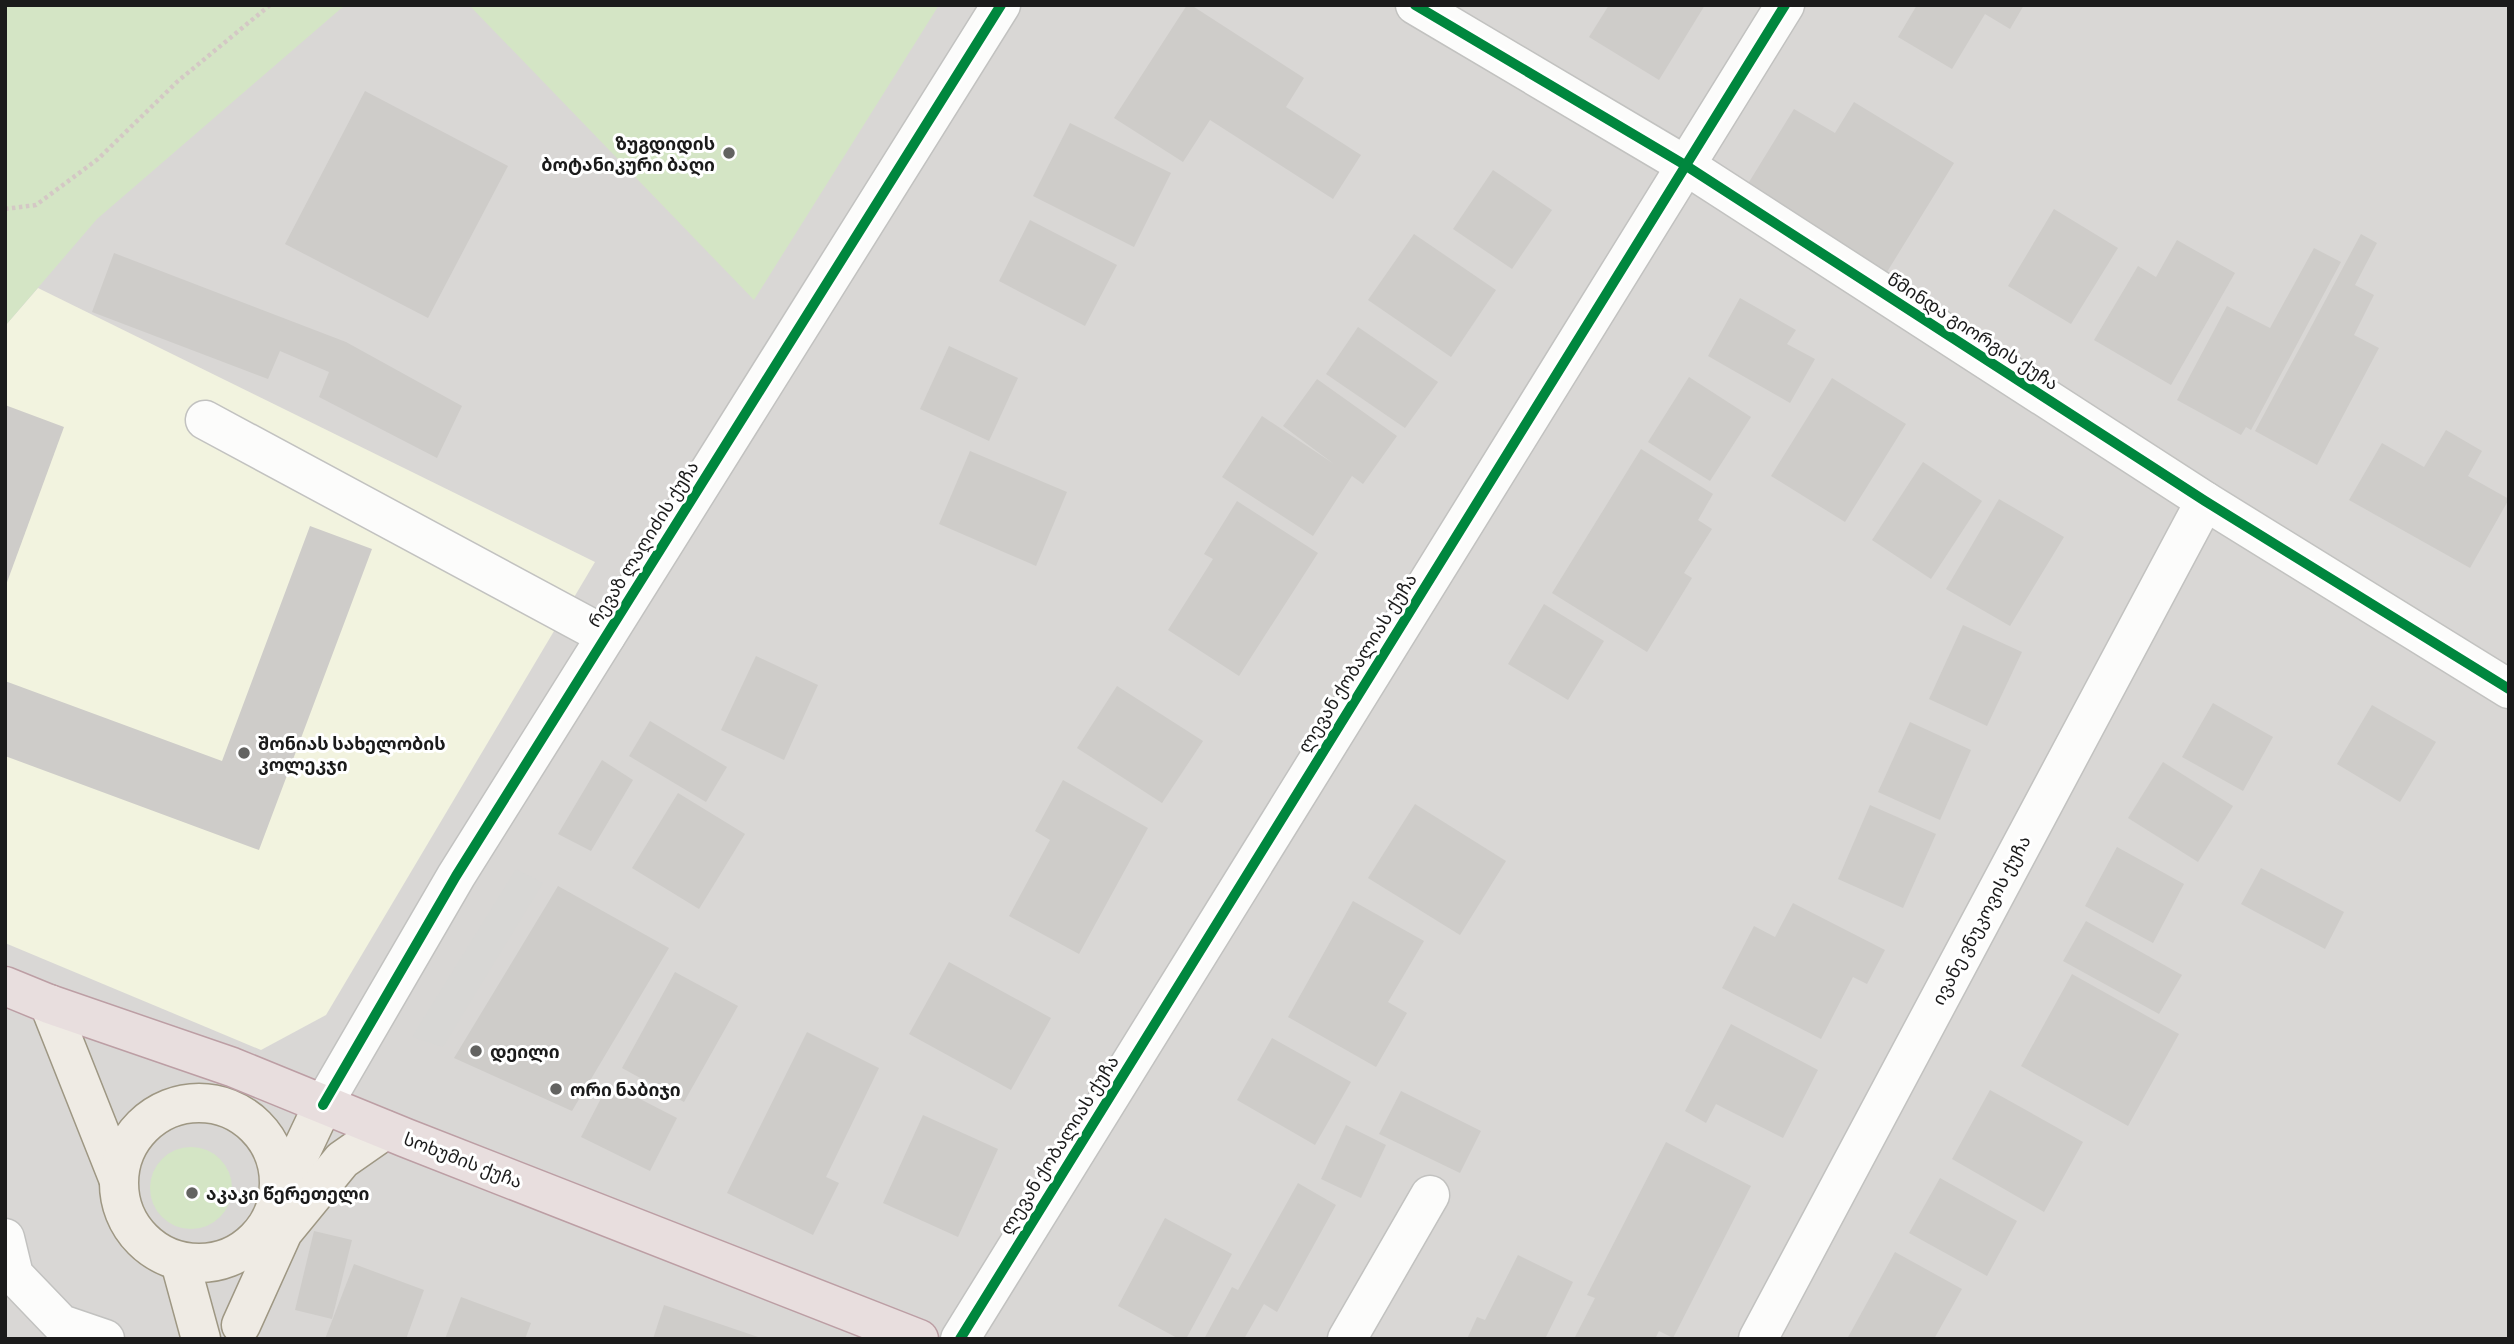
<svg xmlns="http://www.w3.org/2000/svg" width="2514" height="1344" font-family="'PT Sans Narrow','Noto Sans Georgian',sans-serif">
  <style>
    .residential { fill: #d9d7d5 }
    .education { fill: #f2f3df }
    .religious { fill: #d8d7d5 }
    .grass { fill: #d4e5c5 }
    .building { fill: #ceccc9 }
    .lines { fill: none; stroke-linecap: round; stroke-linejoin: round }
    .minor-casing { stroke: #c2c2c0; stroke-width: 41 }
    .major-casing { stroke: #9e9783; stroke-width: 41 }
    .highway-casing { stroke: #bc9ea4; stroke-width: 41 }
    .path { stroke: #d4c8c5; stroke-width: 4.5; stroke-dasharray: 3.5 3.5; stroke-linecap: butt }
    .minor { stroke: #fcfcfb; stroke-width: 38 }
    .major { stroke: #efebe4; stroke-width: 38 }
    .highway { stroke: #e8dede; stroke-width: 38 }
    .cycleway-casing { stroke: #fff; stroke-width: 15 }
    .cycleway { stroke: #00873e; stroke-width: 10 }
    .poi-dot { fill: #636361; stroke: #fff; stroke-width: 2.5 }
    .labels { text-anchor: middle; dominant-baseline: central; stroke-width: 6; stroke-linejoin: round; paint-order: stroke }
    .poi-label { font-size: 18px; font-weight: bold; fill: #1b1b1b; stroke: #fff; text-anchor: start }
    .street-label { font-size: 18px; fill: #1b1b1b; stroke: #fff }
  </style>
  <rect width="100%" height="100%" fill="#eae8e4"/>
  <!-- residential -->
  <rect class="residential" x="5" y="5" width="2504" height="1334"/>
  <!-- education -->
  <polygon class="education" points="38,288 595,562 326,1015 261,1050 5,943 5,326"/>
  <!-- religious -->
  <polygon class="religious" points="516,869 543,883 443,1047 412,1037"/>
  <!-- grass -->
  <g class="grass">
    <polygon points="5,5 345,5 97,219 5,326"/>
    <polygon points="469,5 939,5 754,300"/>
    <circle cx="191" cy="1188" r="41"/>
  </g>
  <!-- building -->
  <g class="building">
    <polygon points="1187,5 1191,5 1304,78 1286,107 1361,155 1333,199 1210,120 1183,162 1114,118"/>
    <polygon points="1609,5 1705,5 1659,80 1589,37"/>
    <polygon points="1917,5 2024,5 2010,29 1985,14 1952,69 1898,37"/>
    <polygon points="365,91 508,166 428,318 285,244"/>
    <polygon points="1854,102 1954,163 1887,272 1746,187 1794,109 1835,133"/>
    <polygon points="1070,123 1171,173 1134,247 1033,196"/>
    <polygon points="1493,170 1552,210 1512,269 1453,229"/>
    <polygon points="2054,209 2118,248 2071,324 2008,286"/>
    <polygon points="1030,220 1117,265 1085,326 999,281"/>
    <polygon points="1414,234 1496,290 1451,357 1368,300"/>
    <polygon points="2361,234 2377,243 2355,285 2374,295 2354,335 2379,348 2317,465 2255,431"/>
    <polygon points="2177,240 2235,273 2171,385 2094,340 2138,266 2156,277"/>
    <polygon points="2314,248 2341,262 2251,430 2246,427 2241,435 2177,400 2227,306 2270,328"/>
    <polygon points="114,253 346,342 462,406 437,458 319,397 329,372 280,351 268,379 92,312"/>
    <polygon points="1740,298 1796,330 1787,344 1815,359 1790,403 1708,356"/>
    <polygon points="1358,327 1438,382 1405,428 1326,374"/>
    <polygon points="949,346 1018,378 989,441 920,409"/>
    <polygon points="1689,377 1751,417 1710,481 1648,442"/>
    <polygon points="1832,378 1906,424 1845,522 1771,476"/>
    <polygon points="1317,379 1397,436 1363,484 1352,476 1313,536 1222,477 1262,416 1334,464 1283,426"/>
    <polygon points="5,405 64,427 6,585 5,585"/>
    <polygon points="2446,430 2482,451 2468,476 2509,499 2470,568 2349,500 2382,443 2424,467"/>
    <polygon points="1641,449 1713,494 1698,520 1712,529 1684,573 1692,578 1647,652 1552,593"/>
    <polygon points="970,451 1067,492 1036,566 939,524"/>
    <polygon points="1923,462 1982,501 1931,579 1872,540"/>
    <polygon points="1999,499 2064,537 2010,626 1946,589"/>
    <polygon points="1237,501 1318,553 1239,676 1168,630 1213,559 1204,554"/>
    <polygon points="310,526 372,549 259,850 5,756 5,681 222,761"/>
    <polygon points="1544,604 1604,641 1568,700 1508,664"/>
    <polygon points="1963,625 2022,652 1987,726 1929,699"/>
    <polygon points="756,656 818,685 784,760 721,730"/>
    <polygon points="1117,686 1203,741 1162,803 1077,748"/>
    <polygon points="2213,703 2273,737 2243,791 2182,757"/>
    <polygon points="2372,705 2436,742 2400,802 2337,764"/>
    <polygon points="650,721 727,767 706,802 629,756"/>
    <polygon points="1910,722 1971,750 1940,820 1878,792"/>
    <polygon points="602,760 633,780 591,851 558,834"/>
    <polygon points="2163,762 2233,806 2198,862 2128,818"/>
    <polygon points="1063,780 1148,828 1079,954 1009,916 1050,840 1035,831"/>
    <polygon points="678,793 745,834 699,909 632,868"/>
    <polygon points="1415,804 1506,861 1460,935 1368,878"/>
    <polygon points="1870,805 1936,834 1903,908 1838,879"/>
    <polygon points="2117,847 2184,884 2153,943 2085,906"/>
    <polygon points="2261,868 2344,912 2325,949 2241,904"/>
    <polygon points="558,886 669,948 572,1111 454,1058"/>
    <polygon points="1353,901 1424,941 1388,1002 1407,1013 1376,1067 1288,1017"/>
    <polygon points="1793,903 1885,950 1867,984 1853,977 1821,1039 1722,988 1754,926 1775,937"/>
    <polygon points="2086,921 2182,975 2159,1014 2063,961"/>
    <polygon points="949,962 1051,1018 1011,1090 909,1034"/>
    <polygon points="675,972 738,1006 684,1102 622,1068"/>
    <polygon points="2072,974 2179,1034 2128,1126 2021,1066"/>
    <polygon points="1731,1024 1818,1070 1783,1138 1716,1104 1706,1123 1685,1111"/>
    <polygon points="807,1032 879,1068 826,1177 839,1183 813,1235 727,1193"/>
    <polygon points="1272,1038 1351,1082 1315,1145 1237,1100"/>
    <polygon points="609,1083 677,1118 650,1171 581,1137"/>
    <polygon points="1990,1090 2083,1142 2044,1212 1952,1159"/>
    <polygon points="1401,1091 1481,1131 1460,1173 1379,1134"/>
    <polygon points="923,1115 998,1149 958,1237 883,1203"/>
    <polygon points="1346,1125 1386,1145 1361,1198 1321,1179"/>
    <polygon points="1666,1142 1751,1186 1673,1338 1659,1331 1655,1339 1574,1339 1595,1298 1587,1295"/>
    <polygon points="1940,1178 2017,1221 1987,1276 1909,1233"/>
    <polygon points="1298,1183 1336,1205 1277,1312 1264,1304 1244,1339 1204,1339 1232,1287 1238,1290"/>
    <polygon points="1165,1218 1232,1254 1186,1339 1179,1339 1118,1306"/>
    <polygon points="314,1231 352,1240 332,1319 295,1310"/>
    <polygon points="1895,1252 1962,1289 1934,1339 1847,1339"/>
    <polygon points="1518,1255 1573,1282 1545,1339 1467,1339 1477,1317 1485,1320"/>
    <polygon points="354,1264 424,1290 406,1339 325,1339"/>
    <polygon points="461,1297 531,1323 525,1339 445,1339"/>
    <polygon points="664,1305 761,1338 761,1339 653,1339"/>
  </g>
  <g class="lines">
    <defs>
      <g id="minor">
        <polyline points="1415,5 1685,165 2205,501 2509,689"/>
        <polyline points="205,420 606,636"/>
        <polyline points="323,1105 456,876 1001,5"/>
        <polyline points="5,1238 14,1275 61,1324 105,1339"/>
        <polyline points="960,1339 1785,5"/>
        <polyline points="1347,1339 1430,1195"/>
        <polyline points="1758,1339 2205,501"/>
      </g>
      <g id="major">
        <polyline points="49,1004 118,1178"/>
        <circle cx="199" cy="1183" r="80"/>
        <polyline points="279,1198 323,1105"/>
        <polyline points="180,1262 201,1339"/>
        <polyline points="241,1325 283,1232 342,1160 385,1130"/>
      </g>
      <polyline id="highway" points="5,986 49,1004 232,1067 406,1138 919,1339"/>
    </defs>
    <!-- minor casing -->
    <use href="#minor" class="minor-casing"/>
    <!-- major casing -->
    <use href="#major" class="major-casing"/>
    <!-- highway casing -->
    <use href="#highway" class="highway-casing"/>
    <!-- path -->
    <polyline class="path" points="5,209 36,205 98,159 178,81 270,5"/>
    <!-- minor -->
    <use href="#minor" class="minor"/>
    <!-- major -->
    <use href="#major" class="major"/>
    <!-- highway -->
    <use href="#highway" class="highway"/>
    <defs>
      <g id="cycleway">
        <polyline points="1415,5 1685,165 2205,501 2509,689"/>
        <polyline points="323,1105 456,876 1001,5"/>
        <polyline points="960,1339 1785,5"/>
      </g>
    </defs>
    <!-- cycleway casing -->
    <use href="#cycleway" class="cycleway-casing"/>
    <!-- cycleway -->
    <use href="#cycleway" class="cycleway"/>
  </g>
  <!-- markers -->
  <g class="poi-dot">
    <circle cx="729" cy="153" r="7"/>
    <circle cx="244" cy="753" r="7"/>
    <circle cx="476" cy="1051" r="7"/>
    <circle cx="556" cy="1089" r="7"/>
    <circle cx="192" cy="1193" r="7"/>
  </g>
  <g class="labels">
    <!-- poi labels -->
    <g class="poi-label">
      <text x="715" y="143" text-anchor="end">ზუგდიდის<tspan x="715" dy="21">ბოტანიკური ბაღი</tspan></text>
      <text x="258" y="743">შონიას სახელობის<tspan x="258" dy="21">კოლეკჯი</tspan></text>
      <text x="490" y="1051">დეილი</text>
      <text x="570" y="1089">ორი ნაბიჯი</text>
      <text x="206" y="1193">აკაკი წერეთელი</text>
    </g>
    <!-- street labels -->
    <g class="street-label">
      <text transform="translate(1973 331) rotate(33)">წმინდა გიორგის ქუჩა</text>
      <text transform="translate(643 544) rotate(-58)">რევაზ ლაღიძის ქუჩა</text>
      <text transform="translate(1357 663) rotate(-58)">ლევან ქობალიას ქუჩა</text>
      <text transform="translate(1981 920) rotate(-62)">ივანე ვნუკოვის ქუჩა</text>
      <text transform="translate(1059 1145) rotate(-58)">ლევან ქობალიას ქუჩა</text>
      <text transform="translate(463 1160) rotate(21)">სოხუმის ქუჩა</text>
    </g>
  </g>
  <!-- border -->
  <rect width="2514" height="1344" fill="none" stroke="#1b1b1b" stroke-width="14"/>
</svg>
